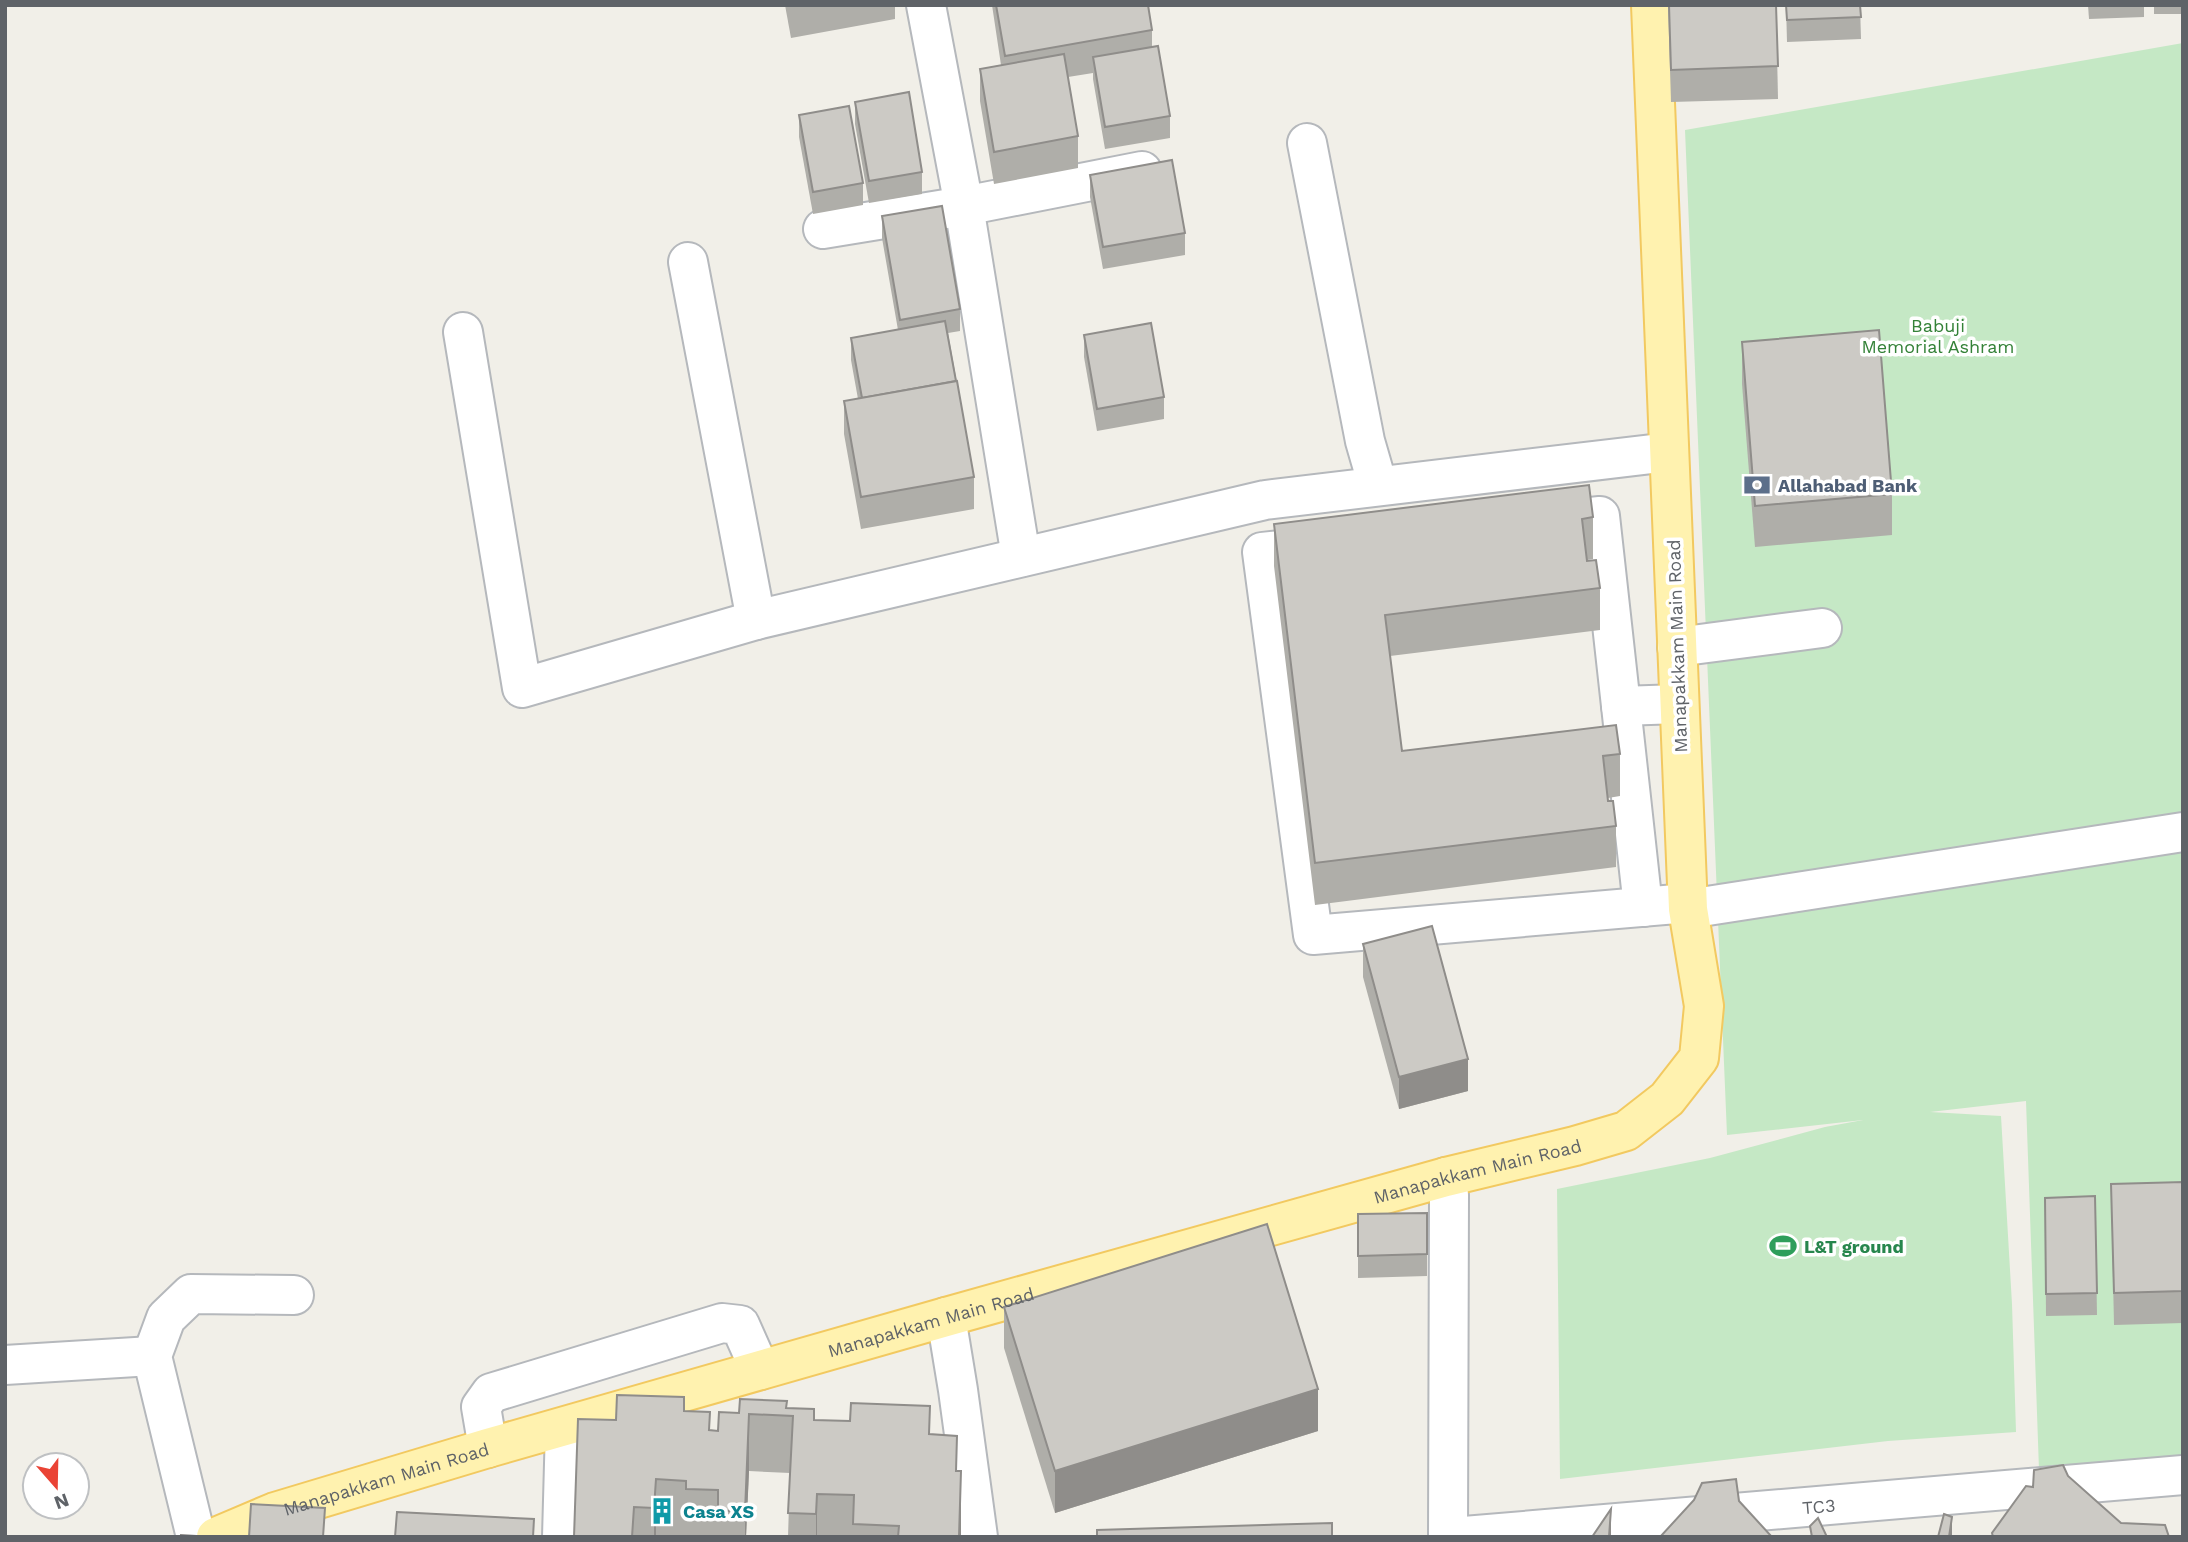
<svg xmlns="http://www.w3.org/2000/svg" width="2188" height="1542" font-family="'Work Sans',sans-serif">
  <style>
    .green { fill: #c5e8c5 }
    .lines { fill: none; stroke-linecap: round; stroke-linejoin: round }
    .minor-casing { stroke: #b5b8bc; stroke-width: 42 }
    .major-casing { stroke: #f2c960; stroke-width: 42 }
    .minor { stroke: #fff; stroke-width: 38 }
    .major { stroke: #fff2af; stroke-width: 38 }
    .wall { fill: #afaea9 }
    .shaded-wall { fill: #8f8d8a }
    .building { fill: #cccac5; stroke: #8f8d8a; stroke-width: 2 }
    .labels { text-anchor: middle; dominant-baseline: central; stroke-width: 7; stroke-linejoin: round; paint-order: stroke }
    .park-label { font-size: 18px; fill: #348238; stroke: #fff }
    .service-label { font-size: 18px; font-weight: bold; fill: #4e5e75; stroke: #fff; text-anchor: start }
    .street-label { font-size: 18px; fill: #5f6368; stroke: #fff }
    .leisure-label { font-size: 18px; font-weight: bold; fill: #27864d; stroke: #fff; text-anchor: start }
    .culture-label { font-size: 18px; font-weight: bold; fill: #0d838f; stroke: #fff; text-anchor: start }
  </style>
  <rect width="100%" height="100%" fill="#f1efe8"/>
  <!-- green -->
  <polygon class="green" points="2183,43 2183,1488 2039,1470 2026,1101 1930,1112 2001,1116 2012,1304 2016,1432 1888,1441 1560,1479 1557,1189 1710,1158 1825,1127 1863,1120 1727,1135 1685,130"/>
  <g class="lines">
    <defs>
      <g id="minor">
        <polyline points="926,5 964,206 1021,557"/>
        <polyline points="1307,143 1365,441 1378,486"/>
        <polyline points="823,229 964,206 1142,171"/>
        <polyline points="688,262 756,620"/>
        <polyline points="463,332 522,688 756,620 1265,500 1669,452"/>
        <polyline points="1542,522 1600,516 1621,706 1679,704"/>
        <polyline points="1325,545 1262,552 1313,935 1688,903"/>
        <polyline points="1677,647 1822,628"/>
        <polyline points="1621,706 1643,907"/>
        <polyline points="1688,909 2183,832"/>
        <polyline points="1446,1177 1449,1195 1448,1537"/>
        <polyline points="946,1317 958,1390 978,1537"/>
        <polyline points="5,1365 152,1356"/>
        <polyline points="488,1448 481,1407 491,1393 722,1323 740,1325 760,1370"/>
        <polyline points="196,1537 152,1356 166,1318 191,1294 294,1295"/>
        <polyline points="562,1537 565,1427"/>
        <path id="s1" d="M1452 1537 2183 1475"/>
      </g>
      <g id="major">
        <path id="s2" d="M216 1537 275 1512 488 1448 946 1317 1446 1177 1575 1146 1626 1131 1667 1099 1699 1058 1704 1006 1688 909 1651 5"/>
      </g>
    </defs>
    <!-- minor casing -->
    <use href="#minor" class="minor-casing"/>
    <!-- major casing -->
    <use href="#major" class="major-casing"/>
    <!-- minor -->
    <use href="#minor" class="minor"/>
    <!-- major -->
    <use href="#major" class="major"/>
  </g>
  <!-- wall -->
  <g class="wall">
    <polygon points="785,5 895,5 895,19 791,38"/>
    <polygon points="992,5 1148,5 1152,30 1152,47 1170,116 1170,138 1105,149 1093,79 1093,73 1068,77 1078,136 1078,168 994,184 980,101 980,69 1001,65"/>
    <polygon points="1668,5 1776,5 1778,99 1671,102"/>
    <polygon points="1786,5 1860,5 1861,39 1787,42"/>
    <polygon points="2088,5 2144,5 2144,17 2089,19"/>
    <rect x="2154" y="5" width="29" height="9"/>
    <polygon points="855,102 922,172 922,194 869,203 855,124"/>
    <polygon points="799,115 863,183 863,205 813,214 799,137"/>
    <polygon points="1090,175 1185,233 1185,255 1103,269 1090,197"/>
    <polygon points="882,216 960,309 960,331 948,333 974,477 974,509 861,529 844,434 844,401 858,399 851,360 851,338 898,330 882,238"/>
    <polygon points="1084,335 1164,397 1164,419 1097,431 1084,357"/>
    <polygon points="1742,342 1892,494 1892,535 1755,547 1742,384"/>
    <polygon points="1593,517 1593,559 1587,560 1600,588 1600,630 1390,656 1402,751 1620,754 1620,796 1608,798 1616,826 1616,867 1315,905 1274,566 1274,524"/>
    <polygon points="1363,944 1468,1091 1399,1109 1363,977"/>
    <polygon points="2183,1182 2183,1323 2114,1325 2111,1184"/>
    <polygon points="2095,1196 2097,1315 2046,1316 2045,1198"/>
    <polygon points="1427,1213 1427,1276 1358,1278 1358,1214"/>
    <polygon points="1004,1307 1318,1431 1055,1513 1004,1348"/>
    <polygon points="787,1408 814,1420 930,1434 957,1471 961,1537 788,1537 790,1473 749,1471 746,1537 574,1537 616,1420 684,1411 710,1430 718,1431 739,1413"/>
  </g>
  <!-- shaded-wall -->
  <g class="shaded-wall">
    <polygon points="1468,1059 1468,1091 1399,1109 1399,1077"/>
    <polygon points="1318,1389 1318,1431 1055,1513 1055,1471"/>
    <polygon points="749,1414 749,1471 746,1537 745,1537 745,1512"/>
    <polygon points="961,1471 961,1537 959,1537"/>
    <polygon points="656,1479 656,1537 654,1537 654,1508"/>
    <polygon points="817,1494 817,1537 816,1537 816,1514"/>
    <polygon points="1611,1509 1611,1537 1609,1537"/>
    <polygon points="1952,1517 1952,1537 1949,1537"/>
  </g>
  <!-- building -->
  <g class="building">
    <polygon points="996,5 1148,5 1152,30 1005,56"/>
    <polygon points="1669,5 1776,5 1778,66 1671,70"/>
    <polygon points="1786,5 1860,5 1861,17 1787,20"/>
    <polygon points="1158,46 1170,116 1105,127 1093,57"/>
    <polygon points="1064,54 1078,136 994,152 980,69"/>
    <polygon points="909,92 922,172 869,181 855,102"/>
    <polygon points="849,106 863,183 813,192 799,115"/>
    <polygon points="1172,160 1185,233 1103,247 1090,175"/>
    <polygon points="942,206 960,309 900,320 882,216"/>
    <polygon points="945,321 956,381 862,398 851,338"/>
    <polygon points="1151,323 1164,397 1097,409 1084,335"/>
    <polygon points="1879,330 1892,494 1755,506 1742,342"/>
    <polygon points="957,381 974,477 861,497 844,401"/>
    <polygon points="1589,485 1593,517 1582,519 1587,561 1596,560 1600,588 1385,615 1402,751 1616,725 1620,754 1603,756 1608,801 1613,801 1616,826 1315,863 1274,524"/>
    <polygon points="1432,926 1468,1059 1399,1077 1363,944"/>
    <polygon points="2183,1182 2183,1291 2114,1293 2111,1184"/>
    <polygon points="2095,1196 2097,1293 2046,1294 2045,1198"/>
    <polygon points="1427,1213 1427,1254 1358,1256 1358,1214"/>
    <polygon points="1267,1224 1318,1389 1055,1471 1004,1307"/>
    <polygon points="617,1395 684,1397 684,1411 710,1412 709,1430 718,1431 719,1412 739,1413 740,1399 787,1401 786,1408 814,1409 814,1420 850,1421 851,1403 930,1406 929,1434 957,1436 956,1471 961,1471 959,1537 898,1537 899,1526 853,1524 854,1495 817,1494 816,1514 788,1513 793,1416 749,1414 745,1512 718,1510 718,1490 686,1489 686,1481 656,1479 654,1508 634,1507 632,1537 574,1537 578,1419 616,1420"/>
    <polygon points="2063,1465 2068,1476 2121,1523 2165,1525 2169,1537 1993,1537 1992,1533 2026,1486 2033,1487 2034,1470"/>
    <polygon points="1736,1479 1739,1501 1772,1537 1660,1537 1694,1500 1702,1483"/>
    <polygon points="251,1504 325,1508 323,1537 249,1537"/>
    <polygon points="1611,1509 1609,1537 1592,1537"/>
    <polygon points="397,1512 534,1519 533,1537 395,1537"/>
    <polygon points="1944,1514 1952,1517 1949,1537 1938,1537"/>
    <polygon points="1818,1518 1827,1537 1812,1537 1810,1526"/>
    <polygon points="1332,1523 1332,1537 1097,1537 1097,1530"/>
    <polygon points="181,1535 212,1537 181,1537"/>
  </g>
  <!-- icons -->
  <defs>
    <symbol id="bank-bare" viewBox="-9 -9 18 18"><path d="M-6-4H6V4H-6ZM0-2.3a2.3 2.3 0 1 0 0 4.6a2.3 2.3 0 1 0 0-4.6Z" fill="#5c6f8a" stroke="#fff" stroke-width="2.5" paint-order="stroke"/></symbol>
    <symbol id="stadium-bare" viewBox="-9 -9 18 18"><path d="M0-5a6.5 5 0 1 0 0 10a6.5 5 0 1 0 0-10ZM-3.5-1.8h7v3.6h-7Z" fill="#2e9e5b" stroke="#fff" stroke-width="2.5" paint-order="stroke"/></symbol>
    <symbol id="building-bare" viewBox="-9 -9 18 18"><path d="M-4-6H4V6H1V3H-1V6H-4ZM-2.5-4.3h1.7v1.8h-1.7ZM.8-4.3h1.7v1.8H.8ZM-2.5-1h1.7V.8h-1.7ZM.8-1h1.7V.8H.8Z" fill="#0f9aa8" stroke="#fff" stroke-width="2.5" paint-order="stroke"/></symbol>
  </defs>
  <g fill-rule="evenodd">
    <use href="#bank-bare" x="1738" y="466" width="38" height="38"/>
    <use href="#stadium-bare" x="1764" y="1227" width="38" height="38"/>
    <use href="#building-bare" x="643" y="1492" width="38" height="38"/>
  </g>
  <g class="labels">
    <!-- park labels -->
    <g class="park-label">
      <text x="1938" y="325">Babuji<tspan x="1938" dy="21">Memorial Ashram</tspan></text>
    </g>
    <!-- service labels -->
    <g class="service-label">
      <text x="1778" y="485">Allahabad Bank</text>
    </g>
    <!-- street labels -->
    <g class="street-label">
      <text transform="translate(1677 646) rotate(-92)">Manapakkam Main Road</text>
      <text stroke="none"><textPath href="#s2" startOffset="1314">Manapakkam Main Road</textPath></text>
      <text stroke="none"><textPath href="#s2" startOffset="747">Manapakkam Main Road</textPath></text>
      <text stroke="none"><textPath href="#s2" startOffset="180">Manapakkam Main Road</textPath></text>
      <text stroke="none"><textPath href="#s1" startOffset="368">TC3</textPath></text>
    </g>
    <!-- leisure labels -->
    <g class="leisure-label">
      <text x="1804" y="1246">L&amp;T ground</text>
    </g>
    <!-- culture labels -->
    <g class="culture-label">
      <text x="683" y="1511">Casa XS</text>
    </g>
  </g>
  <!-- border -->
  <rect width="2188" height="1542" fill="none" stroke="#5f6368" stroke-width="14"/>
  <!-- north arrow -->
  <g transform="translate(56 1486) rotate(160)"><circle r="33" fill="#ffffff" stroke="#bfc1c3" stroke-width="2"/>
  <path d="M0-5L12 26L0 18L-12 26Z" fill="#ea4335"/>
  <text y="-10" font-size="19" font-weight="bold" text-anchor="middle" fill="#5f6368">N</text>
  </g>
</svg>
